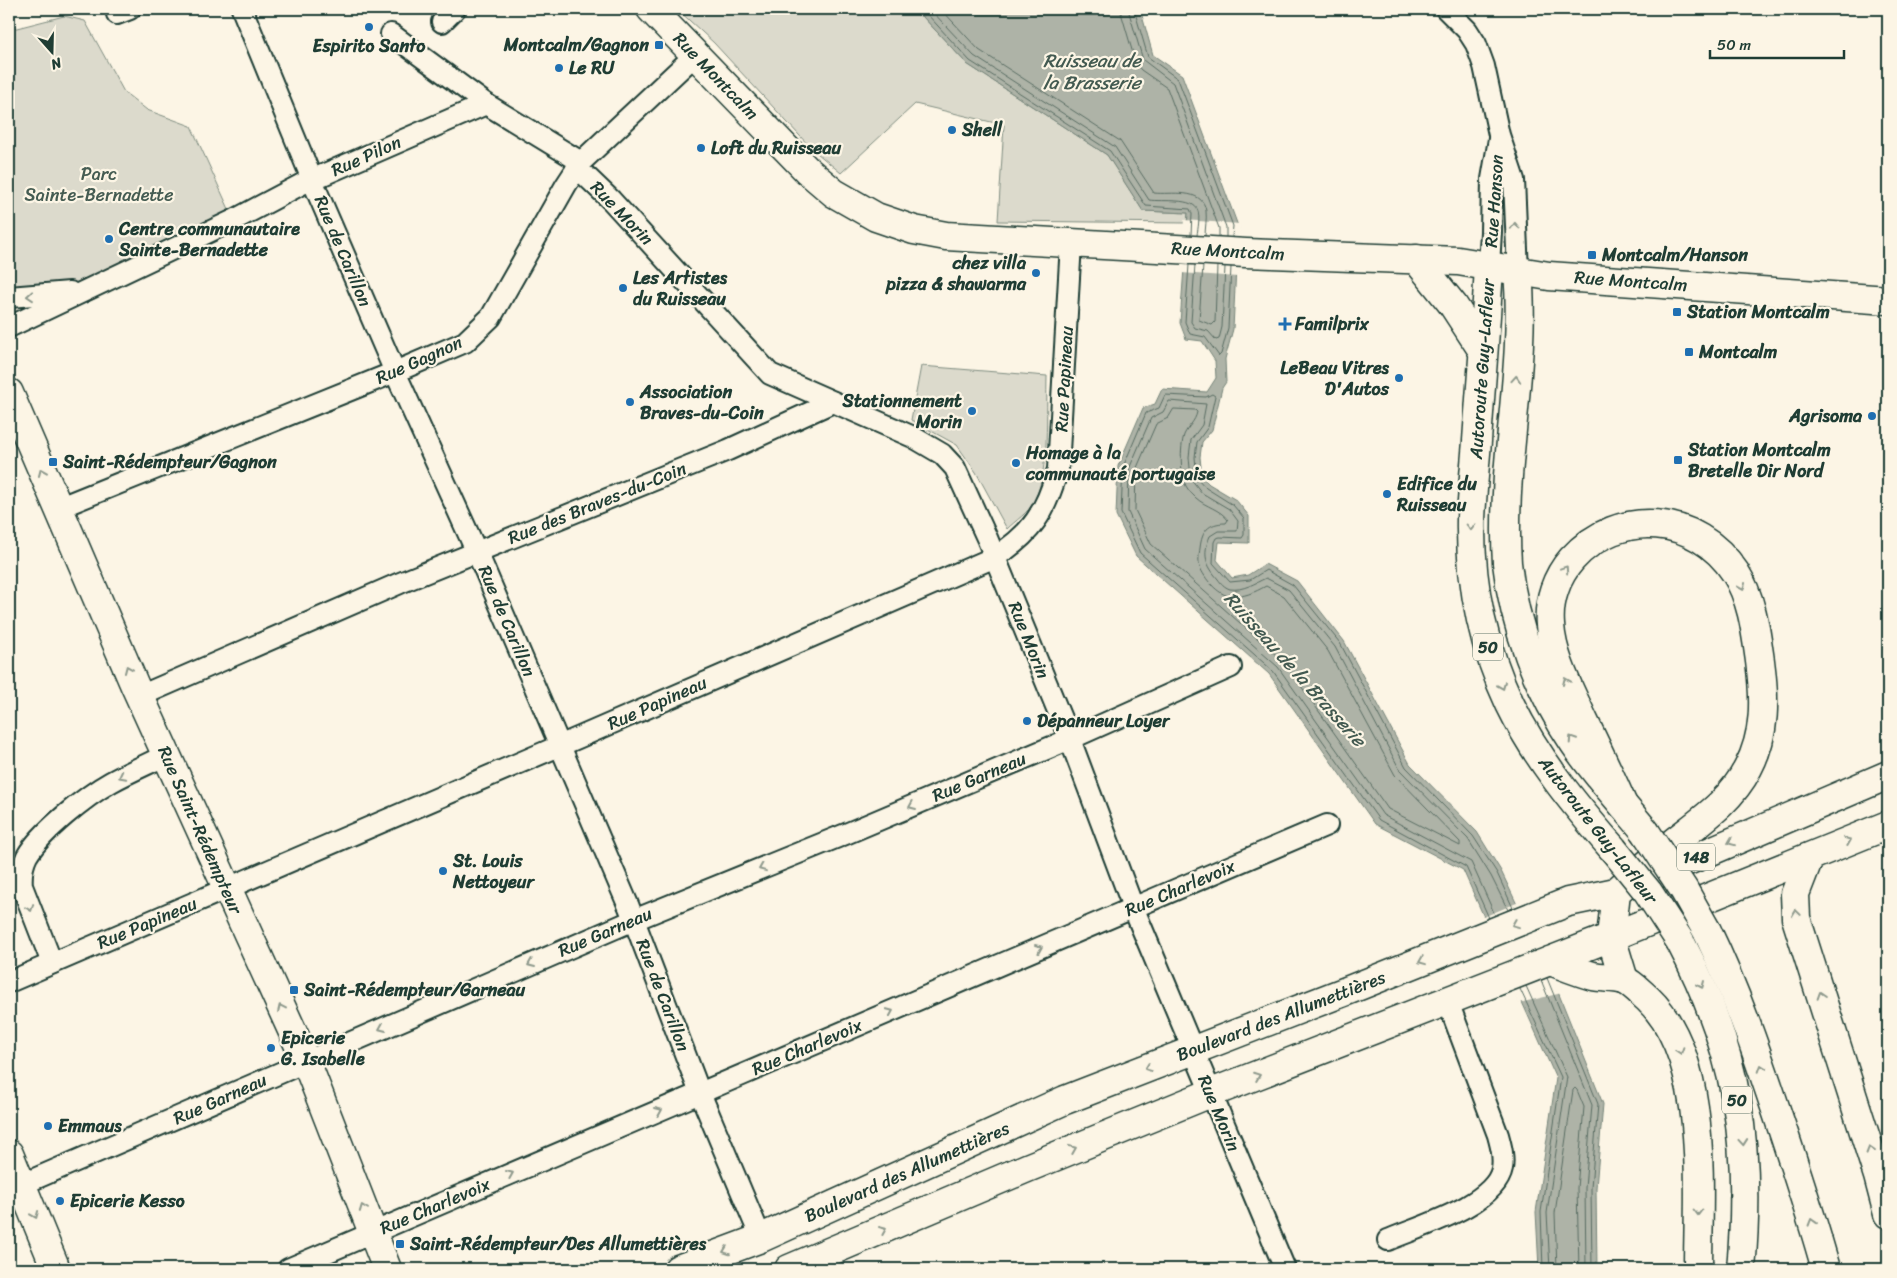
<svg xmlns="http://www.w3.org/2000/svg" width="1897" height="1278" font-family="Sriracha,sans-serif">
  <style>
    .green { fill: #dcdacc; stroke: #7e8c80 }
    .water { fill: #aeb3a7; stroke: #758479 }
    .pier { fill: #fcf5e5 }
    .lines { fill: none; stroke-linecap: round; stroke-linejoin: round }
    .shore { stroke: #586c62; stroke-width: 1 }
    .street-casing { stroke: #1f3d34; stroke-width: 24 }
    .secondary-casing { stroke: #1f3d34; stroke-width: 31 }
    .primary-casing { stroke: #1f3d34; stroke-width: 31 }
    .highway-casing { stroke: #1f3d34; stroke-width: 31 }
    .street { stroke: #fcf5e5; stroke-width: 20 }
    .secondary { stroke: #fcf5e5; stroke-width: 28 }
    .primary { stroke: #fcf5e5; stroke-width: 28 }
    .highway { stroke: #fcf5e5; stroke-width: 28 }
    .highway-bridge-casing { stroke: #1f3d34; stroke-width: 31; stroke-linecap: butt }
    .highway-bridge { stroke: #fcf5e5; stroke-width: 28 }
    .oneway { stroke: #8e998c }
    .poi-dot { fill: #1f6fb2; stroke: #fcf5e5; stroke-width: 2 }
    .labels { text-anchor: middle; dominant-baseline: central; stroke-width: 4.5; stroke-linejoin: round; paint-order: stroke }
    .shield { fill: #fcf5e5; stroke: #617469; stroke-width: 1 }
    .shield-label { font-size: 16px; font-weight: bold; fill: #1f3d34 }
    .poi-label { font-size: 18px; font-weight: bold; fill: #1f3d34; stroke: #fcf5e5; text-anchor: start }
    .street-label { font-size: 18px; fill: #1f3d34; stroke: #fcf5e5 }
    .park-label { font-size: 18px; fill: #455c52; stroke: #fcf5e5 }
    .water-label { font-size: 19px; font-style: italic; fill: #435a51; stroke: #fcf5e5 }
  </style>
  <rect width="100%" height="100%" fill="#fcf5e5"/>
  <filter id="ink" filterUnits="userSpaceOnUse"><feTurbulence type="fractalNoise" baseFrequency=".02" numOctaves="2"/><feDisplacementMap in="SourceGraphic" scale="10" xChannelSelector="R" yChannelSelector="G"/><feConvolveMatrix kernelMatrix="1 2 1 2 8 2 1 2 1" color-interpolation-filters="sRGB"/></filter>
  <g filter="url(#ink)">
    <!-- green -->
    <g class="green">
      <polygon points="677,9 905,9 923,17 967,64 1107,155 1143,211 1188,213 1187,223 998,221 1004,125 915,104 841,173 811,148 714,43"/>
      <polygon points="64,16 85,21 124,92 147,110 191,126 234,220 87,289 9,297 9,30"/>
      <path d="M921 366 1047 376C1046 412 1050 469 1034 502 1029 512 1015 521 1007 529L976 472 957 445 911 420Z"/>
    </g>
    <!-- water -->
    <polygon class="water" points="905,9 1137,9 1141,12 1153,55 1182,75 1238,226 1233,329 1225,359 1226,382 1222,388 1212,430 1202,442 1200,457 1202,477 1209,484 1236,500 1249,516 1249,543 1219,542 1217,560 1232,578 1248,575 1265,564 1297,581 1344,641 1410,764 1477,832 1501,871 1554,982 1603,1104 1596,1188 1597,1269 1539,1269 1536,1212 1556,1078 1463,870 1375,824 1269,674 1136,556 1116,515 1118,466 1143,408 1155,404 1162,389 1207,392 1216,378 1215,361 1202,341 1186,339 1180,323 1188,213 1143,211 1107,155 967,64 923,17"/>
    <!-- pier -->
    <g class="pier">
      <polygon points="1184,220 1240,224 1238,277 1181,273"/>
      <polygon points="1519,902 1562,993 1519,1003 1481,918"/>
    </g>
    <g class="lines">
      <!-- shore -->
      <g class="shore">
        <polyline points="917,9 927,14 970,61 1110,151 1146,206 1190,209 1192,214 1191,235"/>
        <path d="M930 9 974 56 1115 147 1149 200C1162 202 1194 197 1198 211 1200 218 1198 228 1197 235"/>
        <path d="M941 9 979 50 1120 141 1154 193C1170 195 1203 187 1206 211 1207 219 1205 228 1205 236"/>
        <polyline points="1120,9 1136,64 1141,70 1167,88 1219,228 1219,236"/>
        <polyline points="1128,9 1143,60 1173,83 1226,227 1226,237"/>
        <polyline points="1134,9 1148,57 1178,79 1233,226 1232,237"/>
        <polyline points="1189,265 1185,322 1190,334 1205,337 1219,356 1221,354 1228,328 1231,267"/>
        <polyline points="1195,265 1191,322 1195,328 1208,331 1216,340 1219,339 1222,327 1225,267"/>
        <polyline points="1203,266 1199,320 1212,325 1215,322 1217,266"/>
        <path d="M1174 409 1195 410 1197 412C1195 422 1188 426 1184 435 1180 447 1180 475 1186 486 1188 490 1192 494 1196 498 1206 507 1220 509 1228 520L1226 523C1208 523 1202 531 1200 548 1199 555 1198 561 1200 567 1204 578 1218 595 1230 596 1243 598 1255 592 1266 586L1284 596 1328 651 1395 775 1460 842V846L1388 809 1284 662 1151 544 1135 510 1136 470 1156 424 1168 418Z"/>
        <path d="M1495 915 1471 862 1383 815 1278 667 1145 549 1128 512 1129 469 1151 418 1163 412 1169 401 1206 404 1202 425 1191 440 1189 457 1191 479 1202 493 1229 509 1238 521 1237 531H1218L1210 536C1202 555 1206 565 1218 579 1221 583 1224 587 1230 589 1243 591 1255 583 1266 578L1289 590 1335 647 1400 770 1468 839 1491 876 1508 910"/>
        <polyline points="1489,918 1466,867 1379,820 1273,671 1140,553 1121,513 1123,467 1146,413 1159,408 1165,395 1206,397 1212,394 1215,396 1208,427 1197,442 1195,457 1197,478 1206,488 1233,505 1244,518 1244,535 1242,538 1220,537 1216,538 1214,542 1213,563 1230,582 1250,580 1266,570 1293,585 1340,643 1406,767 1473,836 1497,873 1513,908"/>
        <polyline points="1547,978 1598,1104 1591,1188 1592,1269"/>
        <polyline points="1541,980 1592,1105 1585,1188 1586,1269"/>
        <polyline points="1526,986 1567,1077 1547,1213 1550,1269"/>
        <polyline points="1520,989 1561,1077 1541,1212 1543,1269"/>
        <polyline points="1557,1269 1555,1213 1573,1090 1575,1088 1577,1090 1584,1107 1577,1188 1579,1269"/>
      </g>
      <defs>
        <g id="street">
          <polyline points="242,9 318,194 395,372 483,566 629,907 700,1093 761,1238"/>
          <polyline points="1446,9 1467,30 1476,44 1484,66 1499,135 1514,180 1518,272"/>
          <polyline points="117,14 130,9"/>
          <polyline points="442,22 455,9"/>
          <polyline points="391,34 486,104 581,162"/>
          <polyline points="576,169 587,177 611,200 770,374 913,437 942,454 955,468 987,538 1074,750 1133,907 1285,1269"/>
          <polyline points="1489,266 1491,232 1492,179 1499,139"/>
          <polyline points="9,297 70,292"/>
          <polyline points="9,327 234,220 302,184 486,104"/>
          <polyline points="58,508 395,372 465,342 491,317 566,185 581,162 695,55"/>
          <polyline points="140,696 400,583 728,450 833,402"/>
          <path d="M52 963 22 886C21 875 22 866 27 856 41 832 86 796 111 782 129 772 148 764 166 755"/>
          <path d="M9 982 580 737 995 557C1032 534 1046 511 1058 469L1071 243"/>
          <polyline points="9,1190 634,920 848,833 1070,739 1231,667"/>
          <path d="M1388 1240C1418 1227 1495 1205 1502 1169 1504 1157 1501 1146 1498 1135L1448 1002"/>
          <polyline points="288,1269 1327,825"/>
        </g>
        <g id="secondary">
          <polyline points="651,9 807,170 834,193 876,217 914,230 946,236 1246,253 1458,261 1549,276 1888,300"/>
          <polyline points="9,393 135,686 306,1061 387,1269"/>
          <polyline points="9,1154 56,1269"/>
          <polyline points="678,1269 761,1238 1065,1100 1349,990 1568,902 1616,892"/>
          <polyline points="789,1269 1027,1168 1211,1093 1611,937"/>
        </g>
        <g id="primary">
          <polyline points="1648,878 1888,775"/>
          <polyline points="1611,937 1888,825"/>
        </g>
        <g id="highway">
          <polyline points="1416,259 1453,305 1483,351"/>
          <path d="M1489 266C1486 325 1481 383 1477 441 1475 467 1472 494 1471 520 1470 583 1483 647 1510 704 1536 758 1574 804 1613 849"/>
          <path d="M1518 272C1524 339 1513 408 1508 476 1506 505 1505 534 1507 563 1514 626 1538 690 1574 743 1595 774 1621 802 1645 831"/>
          <path d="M1623 805C1610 775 1596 746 1582 717 1569 688 1552 657 1550 625 1548 601 1556 577 1572 559 1619 507 1697 514 1735 572 1752 598 1756 632 1760 661 1765 699 1766 734 1748 768 1731 801 1702 820 1674 842 1654 858 1635 875 1616 892L1611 937 1624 980"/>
          <polyline points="1809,858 1795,894 1796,918 1878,1176 1888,1214"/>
          <path d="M1707 931C1736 991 1757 1053 1778 1116 1795 1167 1812 1218 1826 1269"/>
          <path d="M1680 941C1738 1051 1752 1146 1741 1269"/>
          <path d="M1550 961C1564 966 1578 972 1593 976 1603 978 1615 977 1624 980 1632 983 1641 993 1648 999 1710 1058 1698 1190 1698 1269"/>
        </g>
      </defs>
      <!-- street casing -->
      <use href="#street" class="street-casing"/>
      <!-- secondary casing -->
      <use href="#secondary" class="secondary-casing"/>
      <!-- primary casing -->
      <use href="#primary" class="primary-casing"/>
      <!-- highway casing -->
      <use href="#highway" class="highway-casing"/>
      <!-- street -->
      <use href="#street" class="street"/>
      <!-- secondary -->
      <use href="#secondary" class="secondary"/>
      <!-- primary -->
      <use href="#primary" class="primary"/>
      <!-- highway -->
      <use href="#highway" class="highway"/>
      <defs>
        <g id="highway-bridge">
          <polyline points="1645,831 1684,890 1707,931"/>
          <polyline points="1613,849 1648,892 1680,941"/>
        </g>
      </defs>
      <!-- highway-bridge casing -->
      <use href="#highway-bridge" class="highway-bridge-casing"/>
      <!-- highway-bridge -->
      <use href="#highway-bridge" class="highway-bridge"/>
    </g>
    <!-- one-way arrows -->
    <defs><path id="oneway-chevron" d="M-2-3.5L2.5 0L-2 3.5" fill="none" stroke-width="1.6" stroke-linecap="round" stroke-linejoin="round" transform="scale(1.25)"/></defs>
    <g class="oneway">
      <use href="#oneway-chevron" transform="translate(1515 226) rotate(-92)"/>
      <use href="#oneway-chevron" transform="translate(30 296) rotate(175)"/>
      <use href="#oneway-chevron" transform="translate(1516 379) rotate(-86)"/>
      <use href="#oneway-chevron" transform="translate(42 472) rotate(-113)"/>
      <use href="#oneway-chevron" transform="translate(1471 527) rotate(90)"/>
      <use href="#oneway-chevron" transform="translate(1565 569) rotate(-56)"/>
      <use href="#oneway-chevron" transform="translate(1742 587) rotate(67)"/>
      <use href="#oneway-chevron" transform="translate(128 669) rotate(-113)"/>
      <use href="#oneway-chevron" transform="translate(1566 681) rotate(-113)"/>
      <use href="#oneway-chevron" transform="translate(1502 686) rotate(68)"/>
      <use href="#oneway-chevron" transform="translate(1572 739) rotate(-123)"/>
      <use href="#oneway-chevron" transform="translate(122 776) rotate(153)"/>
      <use href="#oneway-chevron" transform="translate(912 806) rotate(157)"/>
      <use href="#oneway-chevron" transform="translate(1848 841) rotate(-22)"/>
      <use href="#oneway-chevron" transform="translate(1731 842) rotate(158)"/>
      <use href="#oneway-chevron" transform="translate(762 868) rotate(158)"/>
      <use href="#oneway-chevron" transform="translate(30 908) rotate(69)"/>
      <use href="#oneway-chevron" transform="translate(1796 913) rotate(-98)"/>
      <use href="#oneway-chevron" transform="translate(1515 924) rotate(158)"/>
      <use href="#oneway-chevron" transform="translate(1039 948) rotate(-23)"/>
      <use href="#oneway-chevron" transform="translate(1422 961) rotate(158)"/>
      <use href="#oneway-chevron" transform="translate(531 964) rotate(157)"/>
      <use href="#oneway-chevron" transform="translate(1701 985) rotate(66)"/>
      <use href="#oneway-chevron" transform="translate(1821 995) rotate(-108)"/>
      <use href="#oneway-chevron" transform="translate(281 1008) rotate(-115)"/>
      <use href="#oneway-chevron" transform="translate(890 1012) rotate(-23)"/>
      <use href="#oneway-chevron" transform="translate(382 1028) rotate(157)"/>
      <use href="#oneway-chevron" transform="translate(1680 1051) rotate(72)"/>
      <use href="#oneway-chevron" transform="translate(1148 1068) rotate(159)"/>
      <use href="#oneway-chevron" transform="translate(1762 1068) rotate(-109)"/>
      <use href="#oneway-chevron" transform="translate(1257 1076) rotate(-21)"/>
      <use href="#oneway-chevron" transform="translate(659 1111) rotate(-23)"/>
      <use href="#oneway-chevron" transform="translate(1743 1142) rotate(85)"/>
      <use href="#oneway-chevron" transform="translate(1073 1149) rotate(-22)"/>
      <use href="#oneway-chevron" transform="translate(1870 1150) rotate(-107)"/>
      <use href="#oneway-chevron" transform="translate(510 1174) rotate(-23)"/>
      <use href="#oneway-chevron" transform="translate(363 1208) rotate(-111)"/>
      <use href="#oneway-chevron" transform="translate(1698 1212) rotate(90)"/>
      <use href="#oneway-chevron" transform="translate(35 1215) rotate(68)"/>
      <use href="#oneway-chevron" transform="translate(1812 1222) rotate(-107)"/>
      <use href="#oneway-chevron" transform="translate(883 1230) rotate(-23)"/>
      <use href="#oneway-chevron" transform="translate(726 1251) rotate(159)"/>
    </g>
  </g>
  <!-- markers -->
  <g class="poi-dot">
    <circle cx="369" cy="27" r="5"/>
    <rect x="654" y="40" width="10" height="10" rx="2.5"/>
    <circle cx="559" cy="68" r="5"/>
    <circle cx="952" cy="130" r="5"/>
    <circle cx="701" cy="148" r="5"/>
    <circle cx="109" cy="239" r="5"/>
    <rect x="1587" y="250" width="10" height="10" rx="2.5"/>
    <circle cx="1036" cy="273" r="5"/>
    <circle cx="623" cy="288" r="5"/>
    <rect x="1672" y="307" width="10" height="10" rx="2.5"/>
    <path d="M1282.5 316.5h5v5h5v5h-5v5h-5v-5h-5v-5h5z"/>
    <rect x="1684" y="347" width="10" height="10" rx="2.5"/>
    <circle cx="1399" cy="378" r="5"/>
    <circle cx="630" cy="402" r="5"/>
    <circle cx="972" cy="411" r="5"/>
    <circle cx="1872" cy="416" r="5"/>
    <rect x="1673" y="455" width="10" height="10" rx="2.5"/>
    <rect x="48" y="457" width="10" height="10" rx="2.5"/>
    <circle cx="1016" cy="463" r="5"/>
    <circle cx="1387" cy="494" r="5"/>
    <circle cx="1027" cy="721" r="5"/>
    <circle cx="443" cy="871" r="5"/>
    <rect x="289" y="985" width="10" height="10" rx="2.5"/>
    <circle cx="271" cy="1048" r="5"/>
    <circle cx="48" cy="1126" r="5"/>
    <circle cx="60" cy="1201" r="5"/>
    <rect x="395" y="1239" width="10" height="10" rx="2.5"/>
  </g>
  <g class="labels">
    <!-- shield labels -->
    <g class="shield">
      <rect x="1473" y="633.5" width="30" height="27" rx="4"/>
      <rect x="1677" y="843.5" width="38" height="27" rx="4"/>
      <rect x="1722" y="1086.5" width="30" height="27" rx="4"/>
    </g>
    <g class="shield-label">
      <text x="1488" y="647">50</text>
      <text x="1696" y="857">148</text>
      <text x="1737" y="1100">50</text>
    </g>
    <!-- poi labels -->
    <g class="poi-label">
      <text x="649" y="45" text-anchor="end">Montcalm/Gagnon</text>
      <text x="369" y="46" text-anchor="middle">Espirito Santo</text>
      <text x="569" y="68">Le RU</text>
      <text x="962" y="130">Shell</text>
      <text x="711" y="148">Loft du Ruisseau</text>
      <text x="119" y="229">Centre communautaire<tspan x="119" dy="21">Sainte-Bernadette</tspan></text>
      <text x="1602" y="255">Montcalm/Hanson</text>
      <text x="1026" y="263" text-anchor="end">chez villa<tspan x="1026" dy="21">pizza &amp; shawarma</tspan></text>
      <text x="633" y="278">Les Artistes<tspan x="633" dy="21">du Ruisseau</tspan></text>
      <text x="1687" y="312">Station Montcalm</text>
      <text x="1295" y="324">Familprix</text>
      <text x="1699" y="352">Montcalm</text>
      <text x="1389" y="368" text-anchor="end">LeBeau Vitres<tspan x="1389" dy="21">D'Autos</tspan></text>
      <text x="640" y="392">Association<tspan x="640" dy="21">Braves-du-Coin</tspan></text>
      <text x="962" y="401" text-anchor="end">Stationnement<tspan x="962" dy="21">Morin</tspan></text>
      <text x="1862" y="416" text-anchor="end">Agrisoma</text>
      <text x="1688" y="450">Station Montcalm<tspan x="1688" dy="21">Bretelle Dir Nord</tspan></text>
      <text x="1026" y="453">Homage à la<tspan x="1026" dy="21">communauté portugaise</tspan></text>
      <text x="63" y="462">Saint-Rédempteur/Gagnon</text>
      <text x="1397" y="484">Edifice du<tspan x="1397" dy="21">Ruisseau</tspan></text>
      <text x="1037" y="721">Dépanneur Loyer</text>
      <text x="453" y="861">St. Louis<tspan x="453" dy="21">Nettoyeur</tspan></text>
      <text x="304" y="990">Saint-Rédempteur/Garneau</text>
      <text x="281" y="1038">Epicerie<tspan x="281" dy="21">G. Isabelle</tspan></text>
      <text x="58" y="1126">Emmaus</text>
      <text x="70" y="1201">Epicerie Kesso</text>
      <text x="410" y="1244">Saint-Rédempteur/Des Allumettières</text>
    </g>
    <!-- street labels -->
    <g class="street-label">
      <text transform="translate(716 76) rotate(46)">Rue Montcalm</text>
      <text transform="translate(366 156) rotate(-24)">Rue Pilon</text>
      <text transform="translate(1494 201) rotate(-86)">Rue Hanson</text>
      <text transform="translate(622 213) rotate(46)">Rue Morin</text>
      <text transform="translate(343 251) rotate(67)">Rue de Carillon</text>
      <text transform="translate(1228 251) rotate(3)">Rue Montcalm</text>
      <text transform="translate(1631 281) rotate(4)">Rue Montcalm</text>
      <text transform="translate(419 360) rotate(-24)">Rue Gagnon</text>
      <text transform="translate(1482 369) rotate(-86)">Autoroute Guy-Lafleur</text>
      <text transform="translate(1064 379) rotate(-87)">Rue Papineau</text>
      <text transform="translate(597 503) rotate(-22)">Rue des Braves-du-Coin</text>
      <text transform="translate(507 621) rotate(67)">Rue de Carillon</text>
      <text transform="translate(1029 640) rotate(68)">Rue Morin</text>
      <text transform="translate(657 703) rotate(-24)">Rue Papineau</text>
      <text transform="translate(979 777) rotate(-23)">Rue Garneau</text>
      <text transform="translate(200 830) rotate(66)">Rue Saint-Rédempteur</text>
      <text transform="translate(1598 830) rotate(52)">Autoroute Guy-Lafleur</text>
      <text transform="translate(1180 888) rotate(-23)">Rue Charlevoix</text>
      <text transform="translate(147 923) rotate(-23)">Rue Papineau</text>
      <text transform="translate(605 932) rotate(-23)">Rue Garneau</text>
      <text transform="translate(663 995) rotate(69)">Rue de Carillon</text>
      <text transform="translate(1281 1016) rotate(-21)">Boulevard des Allumettières</text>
      <text transform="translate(807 1047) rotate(-23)">Rue Charlevoix</text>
      <text transform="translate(220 1099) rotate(-24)">Rue Garneau</text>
      <text transform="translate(1219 1113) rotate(67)">Rue Morin</text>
      <text transform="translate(907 1172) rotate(-24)">Boulevard des Allumettières</text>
      <text transform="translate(435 1206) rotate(-23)">Rue Charlevoix</text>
    </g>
    <!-- park labels -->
    <g class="park-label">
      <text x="99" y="174">Parc<tspan x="99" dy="21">Sainte-Bernadette</tspan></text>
    </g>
    <!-- water labels -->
    <g class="water-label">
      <text x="1092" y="60">Ruisseau de<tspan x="1092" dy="22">la Brasserie</tspan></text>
      <text transform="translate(1295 669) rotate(48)">Ruisseau de la Brasserie</text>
    </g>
  </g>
  <!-- margin -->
  <rect width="1897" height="1278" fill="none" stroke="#fcf5e5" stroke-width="30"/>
  <rect x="15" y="15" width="1867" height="1248" fill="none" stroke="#1f3d34" stroke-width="2" filter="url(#ink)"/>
  <!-- north arrow -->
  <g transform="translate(52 52) rotate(160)" stroke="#fcf5e5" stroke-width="4" paint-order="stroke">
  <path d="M0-4L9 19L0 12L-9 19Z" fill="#1f3d34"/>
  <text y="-8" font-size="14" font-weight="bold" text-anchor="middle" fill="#1f3d34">N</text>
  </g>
  <!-- scale -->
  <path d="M1710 50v8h134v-8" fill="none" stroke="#1f3d34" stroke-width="2.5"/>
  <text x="1717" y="50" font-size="15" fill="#1f3d34" stroke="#fcf5e5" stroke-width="4" paint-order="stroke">50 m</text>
</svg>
